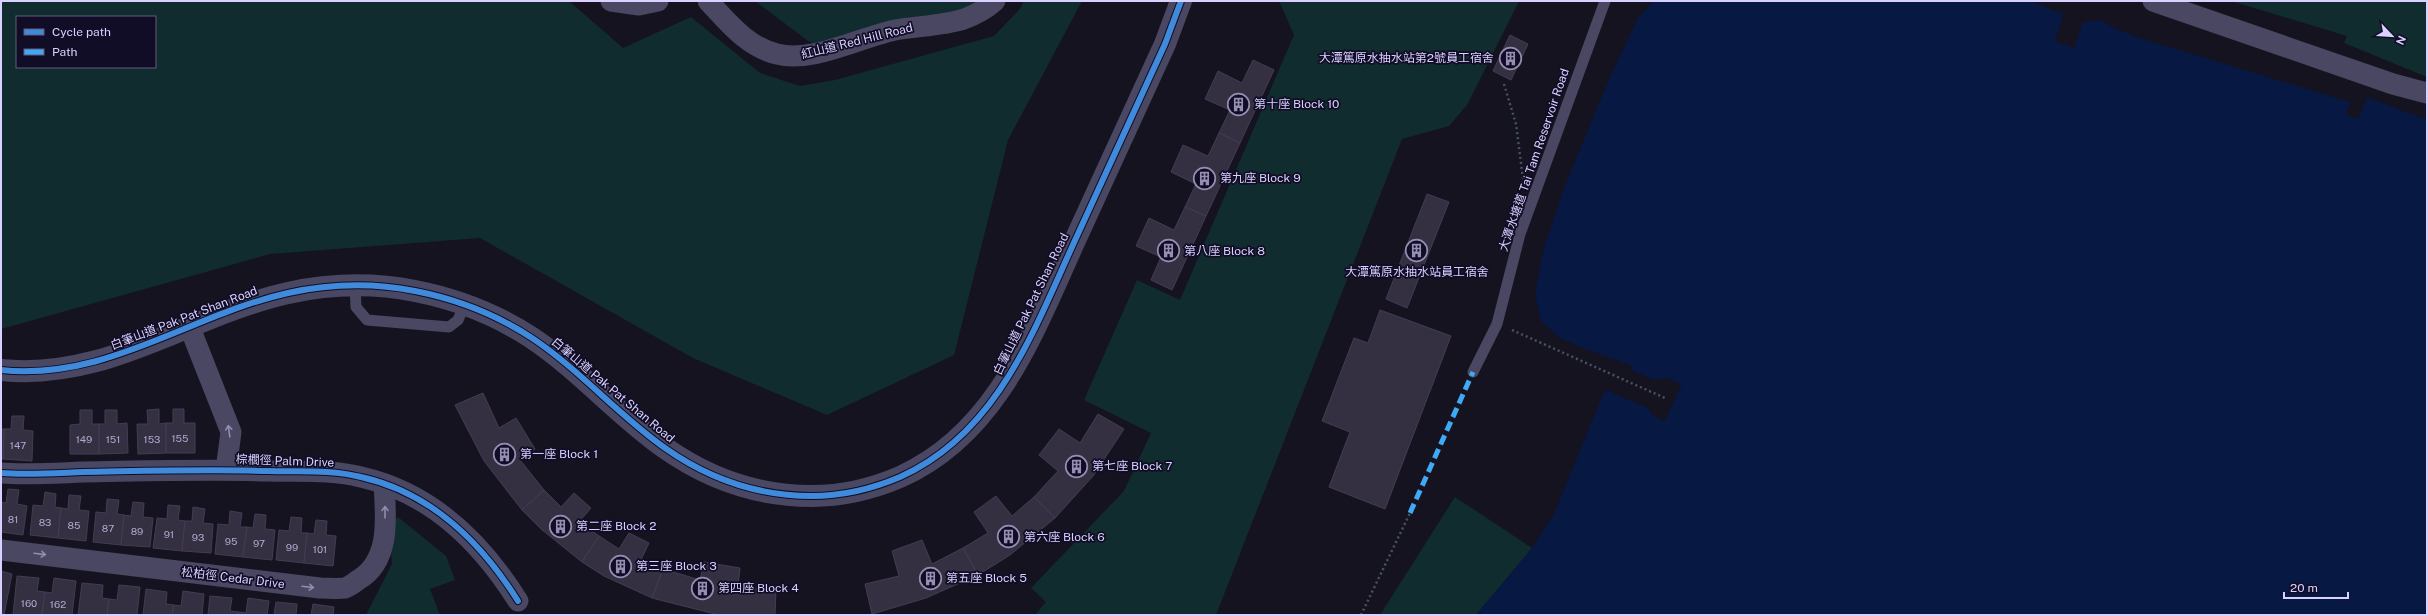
<svg xmlns="http://www.w3.org/2000/svg" width="2428" height="616" font-family="'Public Sans','Noto Sans TC',sans-serif">
  <style>
    .green { fill: #102c2e; fill-rule: evenodd }
    .water { fill: #071843 }
    .pier { fill: #161320 }
    .building { fill: #343042; stroke: #433c54 }
    .lines { fill: none; stroke-linecap: round; stroke-linejoin: round }
    .path { stroke: #445262; stroke-width: 2.5; stroke-dasharray: 2 3; stroke-linecap: butt }
    .service { stroke: #494761; stroke-width: 11 }
    .minor { stroke: #494761; stroke-width: 21 }
    .tertiary { stroke: #494761; stroke-width: 22 }
    .quiet { stroke: #3fa9f5; stroke-width: 5; stroke-dasharray: 10 5; stroke-linecap: butt }
    .cycleway-casing { stroke: #120d26; stroke-width: 8 }
    .cycleway { stroke: #408adc; stroke-width: 6 }
    .oneway { stroke: #918cb0 }
    .labels { text-anchor: middle; dominant-baseline: central; stroke-width: 3.5; stroke-linejoin: round; paint-order: stroke }
    .number-label { font-size: 10px; fill: #b0a9d0 }
    .street-label { font-size: 12px; fill: #d9d1ff; stroke: #120d26 }
    .poi-label { font-size: 12px; fill: #d9d1ff; stroke: #120d26; text-anchor: start }
  </style>
  <rect width="100%" height="100%" fill="#161320"/>
  <!-- green -->
  <g class="green">
    <path d="M1 1H569L623 48 691 17 760 73 800 86 835 80 994 36 1019 10 1024 1H1082L1008 140 954 355 827 415 693 358 480 238 270 254 1 329ZM17 17H155V67H17Z"/>
    <polygon points="755,1 984,1 977,7 828,49 808,41"/>
    <polygon points="1279,1 1519,1 1467,105 1449,126 1402,139 1216,615 1035,615 1046,602 1031,588 1124,491 1151,433 1084,400 1137,280 1180,300 1294,35"/>
    <polygon points="2231,1 2427,1 2427,77 2344,43 2347,36"/>
    <polygon points="1455,497 1532,548 1476,615 1380,615"/>
    <polygon points="398,517 446,556 455,580 430,589 440,615 366,615 392,564 389,524"/>
  </g>
  <!-- water -->
  <polygon class="water" points="1654,1 2031,1 2083,22 2100,20 2118,30 2143,39 2363,106 2367,97 2427,120 2427,615 1476,615 1532,548 1554,514 1617,360 1585,349 1558,337 1541,321 1535,293 1544,248 1566,183 1610,77 1638,18"/>
  <!-- pier -->
  <g class="pier">
    <polygon points="2064,13 2084,19 2074,48 2055,41"/>
    <polygon points="2368,95 2358,119 2346,114 2351,101 2362,104"/>
    <polygon points="1617,360 1632,366 1631,370 1654,380 1667,378 1682,384 1665,421 1652,415 1648,408 1604,389"/>
  </g>
  <!-- building -->
  <g class="building">
    <polygon points="1510,35 1528,44 1511,80 1493,71"/>
    <polygon points="1253,60 1274,70 1240,143 1219,133 1230,110 1205,99 1218,71 1242,83"/>
    <polygon points="1219,133 1240,143 1206,216 1185,207 1196,184 1171,172 1183,145 1208,156"/>
    <polygon points="1427,194 1449,202 1407,308 1386,299"/>
    <polygon points="1185,207 1206,216 1172,290 1151,280 1161,257 1136,246 1149,218 1174,230"/>
    <polygon points="1380,310 1451,336 1385,509 1329,487 1350,432 1322,421 1354,338 1368,343"/>
    <polygon points="483,393 499,428 516,418 535,449 520,460 544,490 522,510 484,461 455,405"/>
    <polygon points="159,409 159,424 166,423 166,453 138,454 137,424 148,424 147,410"/>
    <polygon points="173,409 184,409 184,423 195,423 195,453 166,453 166,423 173,423"/>
    <polygon points="80,410 92,410 92,424 99,424 99,454 70,454 70,425 80,424"/>
    <polygon points="105,410 117,410 117,424 127,423 128,453 99,454 99,424 105,424"/>
    <polygon points="1098,414 1124,429 1093,476 1055,518 1034,497 1058,471 1039,455 1059,429 1080,443"/>
    <polygon points="12,416 24,416 23,430 33,431 32,461 3,459 4,429 11,429"/>
    <polygon points="1,429 4,429 3,459 1,459"/>
    <polygon points="8,489 19,490 17,504 27,506 23,535 1,532 1,502 6,503"/>
    <polygon points="544,490 561,507 574,493 591,508 579,522 599,536 582,562 541,529 522,510"/>
    <polygon points="45,492 56,494 55,507 61,508 58,538 30,535 33,505 43,506"/>
    <polygon points="69,495 81,496 79,510 89,511 86,541 58,538 61,508 68,509"/>
    <polygon points="996,496 1012,516 1034,497 1055,518 1010,555 978,575 963,548 988,533 974,512"/>
    <polygon points="107,499 119,500 117,514 124,515 121,545 93,542 96,512 106,513"/>
    <polygon points="133,502 144,503 143,517 153,518 150,547 121,545 124,515 131,516"/>
    <polygon points="168,505 180,506 178,520 185,521 182,551 153,548 157,518 167,519"/>
    <polygon points="193,507 205,509 203,523 213,524 211,553 182,551 185,521 192,521"/>
    <polygon points="230,511 242,513 240,527 247,527 243,557 215,554 218,524 229,525"/>
    <polygon points="255,514 266,515 265,529 275,530 272,560 243,557 247,527 253,528"/>
    <polygon points="291,517 302,518 301,533 307,533 304,563 276,560 279,530 289,531"/>
    <polygon points="316,520 327,521 326,535 336,536 333,566 304,563 307,533 314,534"/>
    <polygon points="629,533 649,543 641,560 663,569 652,598 604,576 582,562 599,536 619,549"/>
    <polygon points="922,540 932,564 963,548 978,575 926,598 872,614 865,584 899,576 892,551"/>
    <polygon points="704,562 740,568 738,587 776,589 775,615 719,615 652,598 663,569 700,580"/>
    <polygon points="1,571 12,574 4,615 1,615"/>
    <polygon points="17,576 39,578 37,591 45,592 42,615 13,615"/>
    <polygon points="54,578 76,581 72,615 42,615 45,592 52,593"/>
    <polygon points="82,583 103,585 102,598 109,599 107,615 78,615"/>
    <polygon points="119,585 140,587 137,615 107,615 109,599 117,600"/>
    <polygon points="146,589 167,592 166,604 174,605 172,615 143,615"/>
    <polygon points="183,591 204,594 202,615 172,615 174,605 181,606"/>
    <polygon points="210,596 232,598 230,611 238,612 238,615 208,615"/>
    <polygon points="248,598 269,601 267,615 238,615 238,612 246,613"/>
    <polygon points="276,602 297,604 296,615 274,615"/>
    <polygon points="313,604 334,607 333,615 311,615"/>
  </g>
  <g class="lines">
    <!-- path -->
    <g class="path">
      <polyline points="1504,84 1516,124 1523,179"/>
      <polyline points="1512,330 1665,398"/>
      <polyline points="1361,615 1410,513"/>
    </g>
    <!-- service -->
    <g class="service">
      <polyline points="355,286 356,307 367,320 449,327 458,320 465,304"/>
      <polyline points="1473,372 1497,324 1520,234 1605,1"/>
    </g>
    <!-- minor -->
    <g class="minor">
      <polyline points="611,1 639,5 658,1"/>
      <path d="M708 1C728 22 747 47 777 54 813 63 858 38 895 30 917 26 942 26 964 19 975 15 986 9 995 1"/>
      <polyline points="2153,1 2393,84 2427,93"/>
      <polyline points="190,328 231,432 226,470"/>
      <path d="M1 473C28 475 56 473 83 472 144 471 206 469 268 471 298 472 331 469 361 477 432 493 481 542 518 601"/>
      <path d="M1 550 320 588C328 588 337 589 345 588 349 587 354 583 358 580 391 561 386 517 384 484"/>
    </g>
    <!-- tertiary -->
    <path class="tertiary" d="M1 370C108 381 189 315 288 293 329 284 374 283 415 291 456 299 497 315 532 338 580 370 618 415 665 448 709 479 759 496 812 496 843 496 872 489 900 477 999 433 1035 327 1077 236 1106 172 1135 108 1165 44L1181 1"/>
    <!-- quiet -->
    <polyline class="quiet" points="1410,513 1473,372"/>
    <defs>
      <g id="cycleway">
        <path d="M1 370C108 381 189 315 288 293 329 284 374 283 415 291 456 299 497 315 532 338 580 370 618 415 665 448 709 479 759 496 812 496 843 496 872 489 900 477 999 433 1035 327 1077 236 1106 172 1135 108 1165 44L1181 1"/>
        <path d="M1 473C28 475 56 473 83 472 144 471 206 469 268 471 298 472 331 469 361 477 432 493 481 542 518 601"/>
      </g>
    </defs>
    <!-- cycleway casing -->
    <use href="#cycleway" class="cycleway-casing"/>
    <!-- cycleway -->
    <use href="#cycleway" class="cycleway"/>
  </g>
  <!-- one-way arrows -->
  <defs><path id="oneway-shaft" d="M-6 0H5M1.5-3L5.5 0L1.5 3" fill="none" stroke-width="1.6" stroke-linecap="round" stroke-linejoin="round"/></defs>
  <g class="oneway">
    <use href="#oneway-shaft" transform="translate(229 431) rotate(-98)"/>
    <use href="#oneway-shaft" transform="translate(385 512) rotate(-90)"/>
    <use href="#oneway-shaft" transform="translate(40 554) rotate(7)"/>
    <use href="#oneway-shaft" transform="translate(308 587) rotate(7)"/>
  </g>
  <!-- icons -->
  <defs>
    <symbol id="building-ring" viewBox="-11 -11 22 22"><circle r="9.5" fill="#120d26" stroke="#958eb1" stroke-width="1.5"/><path d="M-4-6H4V6H1V3H-1V6H-4ZM-2.5-4.3h1.7v1.8h-1.7ZM.8-4.3h1.7v1.8H.8ZM-2.5-1h1.7V.8h-1.7ZM.8-1h1.7V.8H.8Z" fill="#958eb1"/></symbol>
  </defs>
  <g fill-rule="evenodd">
    <use href="#building-ring" x="1498" y="46" width="25" height="25"/>
    <use href="#building-ring" x="1226" y="92" width="25" height="25"/>
    <use href="#building-ring" x="1192" y="166" width="25" height="25"/>
    <use href="#building-ring" x="1156" y="238" width="25" height="25"/>
    <use href="#building-ring" x="1404" y="238" width="25" height="25"/>
    <use href="#building-ring" x="492" y="442" width="25" height="25"/>
    <use href="#building-ring" x="1064" y="454" width="25" height="25"/>
    <use href="#building-ring" x="548" y="514" width="25" height="25"/>
    <use href="#building-ring" x="996" y="524" width="25" height="25"/>
    <use href="#building-ring" x="608" y="554" width="25" height="25"/>
    <use href="#building-ring" x="918" y="566" width="25" height="25"/>
    <use href="#building-ring" x="690" y="576" width="25" height="25"/>
  </g>
  <g class="labels">
    <!-- number labels -->
    <g class="number-label">
      <text x="180" y="438">155</text>
      <text x="84" y="439">149</text>
      <text x="113" y="439">151</text>
      <text x="152" y="439">153</text>
      <text x="18" y="445">147</text>
      <text x="13" y="519">81</text>
      <text x="45" y="522">83</text>
      <text x="74" y="525">85</text>
      <text x="108" y="528">87</text>
      <text x="137" y="531">89</text>
      <text x="169" y="534">91</text>
      <text x="198" y="537">93</text>
      <text x="231" y="541">95</text>
      <text x="259" y="543">97</text>
      <text x="292" y="547">99</text>
      <text x="320" y="549">101</text>
      <text x="29" y="603">160</text>
      <text x="58" y="604">162</text>
    </g>
    <!-- street labels -->
    <g class="street-label">
      <text transform="translate(857 41) rotate(-14)">紅山道 Red Hill Road</text>
      <text transform="translate(1534 160) rotate(-71)">大潭水塘道 Tai Tam Reservoir Road</text>
      <text transform="translate(1031 304) rotate(-64)">白筆山道 Pak Pat Shan Road</text>
      <text transform="translate(184 318) rotate(-21)">白筆山道 Pak Pat Shan Road</text>
      <text transform="translate(613 390) rotate(40)">白筆山道 Pak Pat Shan Road</text>
      <text transform="translate(285 461) rotate(2)">棕櫚徑 Palm Drive</text>
      <text transform="translate(233 578) rotate(7)">松柏徑 Cedar Drive</text>
    </g>
    <!-- poi labels -->
    <g class="poi-label">
      <text x="1494" y="58" text-anchor="end">大潭篤原水抽水站第2號員工宿舍</text>
      <text x="1254" y="104">第十座 Block 10</text>
      <text x="1220" y="178">第九座 Block 9</text>
      <text x="1184" y="251">第八座 Block 8</text>
      <text x="1417" y="272" text-anchor="middle">大潭篤原水抽水站員工宿舍</text>
      <text x="520" y="454">第一座 Block 1</text>
      <text x="1092" y="466">第七座 Block 7</text>
      <text x="576" y="526">第二座 Block 2</text>
      <text x="1024" y="537">第六座 Block 6</text>
      <text x="636" y="566">第三座 Block 3</text>
      <text x="946" y="578">第五座 Block 5</text>
      <text x="718" y="588">第四座 Block 4</text>
    </g>
  </g>
  <!-- border -->
  <rect width="2428" height="616" fill="none" stroke="#d9d1ff" stroke-width="4"/>
  <!-- legend -->
  <rect x="16" y="16" width="140" height="52" fill="#120d26" stroke="#625b7d"/>
  <rect x="24" y="29" width="20" height="6" fill="#408adc" stroke="#625b7d"/>
  <text x="52" y="36" font-size="12" fill="#d9d1ff">Cycle path</text>
  <rect x="24" y="49" width="20" height="6" fill="#3fa9f5" stroke="#625b7d"/>
  <text x="52" y="56" font-size="12" fill="#d9d1ff">Path</text>
  <!-- north arrow -->
  <g transform="translate(2392 36) rotate(115)" stroke="#120d26" stroke-width="3" paint-order="stroke">
  <path d="M0-3L7 15L0 10L-7 15Z" fill="#d9d1ff"/>
  <text y="-6" font-size="11" font-weight="bold" text-anchor="middle" fill="#d9d1ff">N</text>
  </g>
  <!-- scale -->
  <path d="M2284 592v6h64v-6" fill="none" stroke="#d9d1ff" stroke-width="2"/>
  <text x="2290" y="592" font-size="12" fill="#d9d1ff" stroke="#120d26" stroke-width="3" paint-order="stroke">20 m</text>
</svg>
